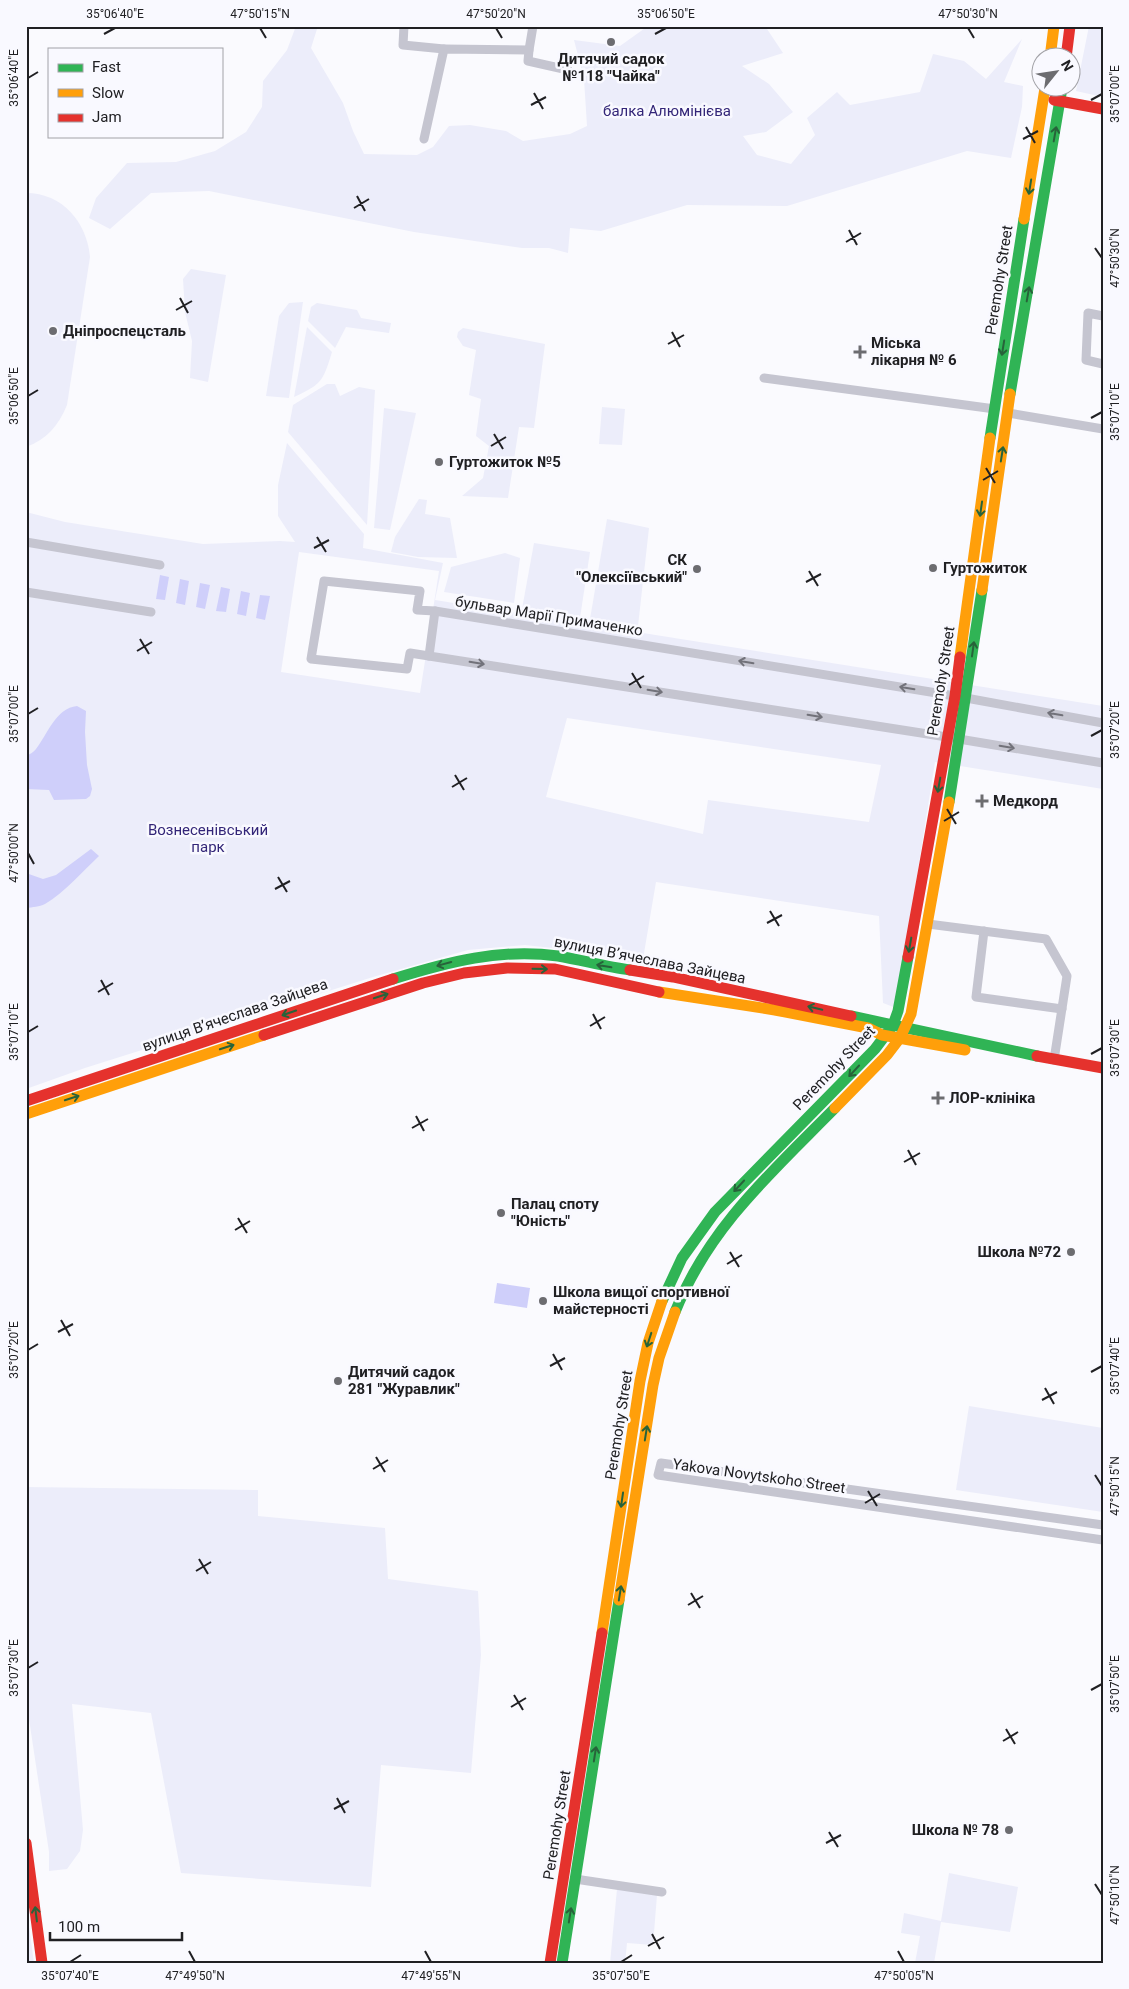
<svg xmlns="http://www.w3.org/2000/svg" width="1129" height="1989" font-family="Roboto,sans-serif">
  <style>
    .green { fill: #ecedfa; fill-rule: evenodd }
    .water { fill: #cfcffa }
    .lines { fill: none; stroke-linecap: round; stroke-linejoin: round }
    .street { stroke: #c5c5d0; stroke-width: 9 }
    .fast { stroke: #30b455; stroke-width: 11 }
    .slow { stroke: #ff9f0a; stroke-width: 11 }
    .jam { stroke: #e5322d; stroke-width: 11 }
    .oneway { stroke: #27633a }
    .oneway2 { stroke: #72727a }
    .ticks { fill: none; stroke: #202023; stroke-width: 2 }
    .poi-dot { fill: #6c6c70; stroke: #f9f9ff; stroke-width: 2 }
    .labels { text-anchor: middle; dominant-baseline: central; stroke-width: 5; stroke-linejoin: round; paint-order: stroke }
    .poi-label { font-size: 15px; font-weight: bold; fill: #202023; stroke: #f9f9ff; text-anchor: start }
    .park-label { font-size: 15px; fill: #332678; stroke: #f9f9ff }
    .street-label { font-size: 15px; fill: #202023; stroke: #f9f9ff }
    .neatline { fill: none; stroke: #202023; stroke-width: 2 }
    .ticks-label { font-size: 12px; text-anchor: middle; fill: #202023 }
  </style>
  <rect width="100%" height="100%" fill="#fafafe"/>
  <!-- green -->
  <g class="green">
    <polygon points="296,26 318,26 311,48 343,103 353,131 364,154 417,155 433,147 449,126 470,125 506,131 523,141 570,134 587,126 584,79 574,40 620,46 648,26 765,26 783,53 742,66 769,84 793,112 766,132 743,136 757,155 791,164 815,135 807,118 837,92 850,105 920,92 933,54 964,61 986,79 1022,39 1004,82 1023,86 1022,107 1011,158 967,151 787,206 687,205 601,231 570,228 568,253 549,248 522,248 414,232 209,191 151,193 110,229 89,218 96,198 127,163 176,162 215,151 246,132 262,107 263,81 287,50"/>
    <polygon points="1089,26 1103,26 1103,97 1076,91"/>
    <path d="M26 193C63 193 87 223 90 257L67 405C59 425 46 440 26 447Z"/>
    <polygon points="191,269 226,275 208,382 190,378 192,341 185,312 183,279"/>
    <polygon points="303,302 289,398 266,396 279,316 289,303"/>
    <polygon points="317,303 357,310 361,318 391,323 389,333 346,327 335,348 308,321 311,307"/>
    <path d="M307 327 332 352C323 381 322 384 294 397Z"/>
    <polygon points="463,328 545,344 534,428 519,427 508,498 462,496 483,478 489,446 476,436 481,399 469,395 476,350 463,346 457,337 458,332"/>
    <polygon points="327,384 335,384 340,396 359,387 375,390 367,525 288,432 293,405"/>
    <polygon points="602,407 625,409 622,445 599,444"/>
    <polygon points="384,408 416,413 390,530 374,528"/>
    <path d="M287 443 364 534 363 548 443 563 435 600 1103 706V789L935 762 896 1008 883 1003 879 916 656 882 642 965 579 951 525 945 468 950 373 977 85 1068 26 1089V512L65 522 203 544 280 541 295 542 278 516V485ZM299 552 439 571 420 693 281 672ZM567 718 881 765 869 822 708 800 703 834 546 797Z"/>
    <polygon points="419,499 427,500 425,514 450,518 457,558 418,557 391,552 395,537"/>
    <polygon points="607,519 649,528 638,626 590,619"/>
    <polygon points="534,543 590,552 580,618 522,609"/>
    <polygon points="505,553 520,558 514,603 444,592 451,567"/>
    <polygon points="969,1406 1103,1428 1103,1512 956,1490"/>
    <polygon points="26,1487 258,1490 258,1516 385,1528 388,1579 478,1591 481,1655 471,1773 381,1765 371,1887 181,1873 151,1713 72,1704 83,1830 80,1851 67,1869 49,1871 49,1852 26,1699"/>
    <polygon points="949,1873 1018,1887 1010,1932 941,1922 934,1963 915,1963 920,1936 901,1933 904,1913 941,1921"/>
    <polygon points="617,1889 657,1895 653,1945 627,1943 625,1963 610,1963"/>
    <polygon points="26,1904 34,1963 28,1963 26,1949"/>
  </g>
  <!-- water -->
  <g class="water">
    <polygon points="160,575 169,577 165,600 156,599"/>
    <polygon points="180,579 189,581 185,605 176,603"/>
    <polygon points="200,583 210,585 205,609 196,607"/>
    <polygon points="221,587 230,589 226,612 216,611"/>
    <polygon points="241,591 250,593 246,616 237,614"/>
    <polygon points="260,595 270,596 265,620 256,618"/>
    <path d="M77 706 86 711 85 732 87 765 92 789 90 796 86 799 54 800 49 790 26 789V756C30 754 34 752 36 749 47 735 56 708 77 706Z"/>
    <path d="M91 849 99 856C82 872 65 892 45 904 39 907 33 907 26 908V873L43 879 56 875Z"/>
    <polygon points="497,1283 530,1288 527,1308 494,1303"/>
  </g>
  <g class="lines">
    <!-- street -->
    <g class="street">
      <polyline points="404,26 403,45 444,49"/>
      <polyline points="529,50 528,61 568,70"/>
      <polyline points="424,139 444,49 529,50 533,26"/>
      <polyline points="1103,316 1088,313 1086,360 1103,364"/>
      <polyline points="764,378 995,409"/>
      <polyline points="1008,413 1103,429"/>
      <polyline points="26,542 160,565"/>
      <polyline points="26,592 151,612"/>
      <polyline points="429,656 435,611"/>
      <polyline points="1103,723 955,696 435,611 417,610 420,591 324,581 311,659 407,669 410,653 429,656 947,737 1103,763"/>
      <polyline points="928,924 1046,939 1067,976 1054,1060"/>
      <polyline points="984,931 976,997 1062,1009"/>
      <polyline points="1103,1525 661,1463 658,1475 1103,1540"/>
      <polyline points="575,1879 662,1892"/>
    </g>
    <!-- fast -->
    <g class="fast">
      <polyline points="1010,394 1062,88"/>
      <polyline points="990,438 1024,219"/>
      <polyline points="949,802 982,590"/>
      <path d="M393 979C448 962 500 948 558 956 582 960 606 967 630 970"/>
      <polyline points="851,1016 1037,1056"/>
      <polyline points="662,1301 682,1258 715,1212 875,1049 893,1025 898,1011 908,957"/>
      <path d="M675 1312C709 1227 772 1172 835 1108"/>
      <polyline points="562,1963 619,1600"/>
    </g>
    <!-- slow -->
    <g class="slow">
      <polyline points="1050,58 1054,26"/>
      <polyline points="1024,219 1045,88"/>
      <polyline points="982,590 1010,394"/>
      <polyline points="960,657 990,438"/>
      <polyline points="659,992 775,1010 868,1028 882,1035 965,1050"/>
      <polyline points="835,1108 887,1055 900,1038 911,1014 949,802"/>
      <polyline points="26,1114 264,1035"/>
      <polyline points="619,1600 653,1385 659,1358 675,1312"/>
      <polyline points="602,1633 640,1381 648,1343 662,1301"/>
    </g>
    <!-- jam -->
    <g class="jam">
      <polyline points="1066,58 1070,26"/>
      <polyline points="1054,100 1103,109"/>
      <polyline points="908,957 955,696 960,657"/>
      <polyline points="630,970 673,977 851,1016"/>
      <polyline points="264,1035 423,983 464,973 507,968 555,969 659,992"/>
      <polyline points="1037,1056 1103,1068"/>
      <polyline points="26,1101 393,979"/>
      <polyline points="26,1843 42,1963"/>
      <polyline points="550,1963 602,1633"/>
    </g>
  </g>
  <!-- one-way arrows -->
  <defs><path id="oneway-shaft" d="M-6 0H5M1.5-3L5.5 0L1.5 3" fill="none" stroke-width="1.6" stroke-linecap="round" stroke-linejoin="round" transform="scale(1.25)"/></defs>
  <g class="oneway">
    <use href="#oneway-shaft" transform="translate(1055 134) rotate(-80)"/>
    <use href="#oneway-shaft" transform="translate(1030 187) rotate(99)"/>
    <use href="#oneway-shaft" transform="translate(1028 294) rotate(-80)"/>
    <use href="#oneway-shaft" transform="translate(1003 348) rotate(99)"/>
    <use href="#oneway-shaft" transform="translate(1002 454) rotate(-81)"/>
    <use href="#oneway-shaft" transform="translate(981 509) rotate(98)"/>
    <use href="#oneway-shaft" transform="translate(973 649) rotate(-82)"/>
    <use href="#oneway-shaft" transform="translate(939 785) rotate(100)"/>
    <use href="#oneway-shaft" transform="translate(910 945) rotate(100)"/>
    <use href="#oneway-shaft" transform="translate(444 964) rotate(165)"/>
    <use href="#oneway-shaft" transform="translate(604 966) rotate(-170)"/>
    <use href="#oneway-shaft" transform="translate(540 969) rotate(1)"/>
    <use href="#oneway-shaft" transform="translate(381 996) rotate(-18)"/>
    <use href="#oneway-shaft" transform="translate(815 1008) rotate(-167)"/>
    <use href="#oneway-shaft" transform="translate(289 1013) rotate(161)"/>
    <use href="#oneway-shaft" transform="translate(227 1047) rotate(-18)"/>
    <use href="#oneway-shaft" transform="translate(854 1071) rotate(133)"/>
    <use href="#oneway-shaft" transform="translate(72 1098) rotate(-18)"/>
    <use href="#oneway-shaft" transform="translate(739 1186) rotate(133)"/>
    <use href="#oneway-shaft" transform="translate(649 1340) rotate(108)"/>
    <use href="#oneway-shaft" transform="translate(646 1433) rotate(-81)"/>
    <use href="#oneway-shaft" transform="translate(622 1500) rotate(98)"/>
    <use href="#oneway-shaft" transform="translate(620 1593) rotate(-81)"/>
    <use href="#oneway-shaft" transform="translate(595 1754) rotate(-81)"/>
    <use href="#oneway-shaft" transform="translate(36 1914) rotate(-97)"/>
    <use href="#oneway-shaft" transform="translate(570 1915) rotate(-81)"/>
  </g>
  <g class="oneway2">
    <use href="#oneway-shaft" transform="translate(746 662) rotate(-171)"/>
    <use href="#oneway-shaft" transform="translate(477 663) rotate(9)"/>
    <use href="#oneway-shaft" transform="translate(907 688) rotate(-171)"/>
    <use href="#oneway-shaft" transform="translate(655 691) rotate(9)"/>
    <use href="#oneway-shaft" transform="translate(1055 714) rotate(-170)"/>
    <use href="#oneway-shaft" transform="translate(815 716) rotate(9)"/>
    <use href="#oneway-shaft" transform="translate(1007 747) rotate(10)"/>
  </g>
  <!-- ticks -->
  <path class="ticks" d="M260 28 266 38M496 28 502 38M968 28 974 38M104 34 115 28M655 34 666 28M28 78 38 72M534 93 543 109M1091 100 1102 94M531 105 546 97M1026 127 1035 143M1023 139 1038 131M357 196 365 211M354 208 369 199M849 230 857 245M846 242 861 233M1095 248 1102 258M180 298 188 313M176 310 192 301M672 332 680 347M668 344 684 335M28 396 38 390M1091 418 1102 412M494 434 503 449M491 446 506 437M986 468 995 483M983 480 998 471M317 537 326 552M314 548 329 540M809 571 818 586M806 582 821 574M140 639 149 654M137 651 152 642M632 673 641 688M629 685 644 676M28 714 38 708M1091 736 1102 730M455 775 464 790M452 787 467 778M947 809 956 824M944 821 959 812M28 853 34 864M278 877 287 892M275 889 290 881M770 911 779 926M767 923 782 915M101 980 109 995M98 992 113 983M593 1014 601 1029M590 1026 605 1017M28 1032 38 1026M1091 1054 1102 1048M416 1116 424 1131M412 1128 428 1119M908 1150 916 1165M904 1162 920 1153M238 1218 247 1233M235 1230 250 1221M730 1252 739 1267M727 1264 742 1255M61 1320 70 1336M58 1332 73 1324M28 1350 38 1344M553 1354 562 1370M550 1366 565 1358M1091 1372 1102 1366M1045 1388 1054 1404M1042 1400 1057 1392M376 1457 385 1472M373 1469 388 1460M1095 1475 1102 1486M868 1491 877 1506M865 1503 880 1494M199 1559 208 1574M196 1571 211 1562M691 1593 700 1608M688 1605 703 1596M28 1668 38 1662M1091 1690 1102 1684M514 1695 523 1710M511 1707 526 1698M1006 1729 1015 1744M1003 1741 1018 1732M337 1798 345 1813M334 1809 349 1801M829 1832 838 1847M826 1843 841 1835M1095 1884 1102 1895M652 1934 660 1949M648 1946 664 1937M189 1951 195 1962M425 1951 431 1962M898 1951 904 1962M70 1962 81 1955M621 1962 632 1955"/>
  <!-- markers -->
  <g class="poi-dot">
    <circle cx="611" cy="42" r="5"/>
    <circle cx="53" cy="331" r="5"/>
    <path d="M857.5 344.5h5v5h5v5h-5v5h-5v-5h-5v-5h5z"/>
    <circle cx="439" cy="462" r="5"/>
    <circle cx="933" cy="568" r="5"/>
    <circle cx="697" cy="569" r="5"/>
    <path d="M979.5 793.5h5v5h5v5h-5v5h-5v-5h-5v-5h5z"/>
    <path d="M935.5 1090.5h5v5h5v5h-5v5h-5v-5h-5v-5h5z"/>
    <circle cx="501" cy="1213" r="5"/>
    <circle cx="1071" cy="1252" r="5"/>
    <circle cx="543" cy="1301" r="5"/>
    <circle cx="338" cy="1381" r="5"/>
    <circle cx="1009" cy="1830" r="5"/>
  </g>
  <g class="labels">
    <!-- poi labels -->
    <g class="poi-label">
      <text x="611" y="59" text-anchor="middle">Дитячий садок<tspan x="611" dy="17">№118 "Чайка"</tspan></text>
      <text x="63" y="331">Дніпроспецсталь</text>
      <text x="871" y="343">Мiська<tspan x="871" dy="17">лiкарня № 6</tspan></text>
      <text x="449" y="462">Гуртожиток №5</text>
      <text x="687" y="560" text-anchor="end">СК<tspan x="687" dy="17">"Олексіївський"</tspan></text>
      <text x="943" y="568">Гуртожиток</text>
      <text x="993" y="801">Медкорд</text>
      <text x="949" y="1098">ЛОР-клініка</text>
      <text x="511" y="1204">Палац споту<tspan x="511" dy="17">"Юність"</tspan></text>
      <text x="1061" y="1252" text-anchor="end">Школа №72</text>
      <text x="553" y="1292">Школа вищої спортивної<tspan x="553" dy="17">майстерності</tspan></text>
      <text x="348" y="1372">Дитячий садок<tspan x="348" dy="17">281 "Журавлик"</tspan></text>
      <text x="999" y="1830" text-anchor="end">Школа № 78</text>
    </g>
    <!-- park labels -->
    <g class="park-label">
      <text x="667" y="111">балка Алюмінієва</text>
      <text x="208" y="830">Вознесенівський<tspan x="208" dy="17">парк</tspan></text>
    </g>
    <!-- street labels -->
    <g class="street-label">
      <text transform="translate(999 280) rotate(-81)">Peremohy Street</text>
      <text transform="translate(549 616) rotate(9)">бульвар Марії Примаченко</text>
      <text transform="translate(941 681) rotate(-81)">Peremohy Street</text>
      <text transform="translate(650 960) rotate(11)">вулиця Вʼячеслава Зайцева</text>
      <text transform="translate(235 1015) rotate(-19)">вулиця Вʼячеслава Зайцева</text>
      <text transform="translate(834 1068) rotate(-46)">Peremohy Street</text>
      <text transform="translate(619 1425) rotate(-81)">Peremohy Street</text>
      <text transform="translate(759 1476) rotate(8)">Yakova Novytskoho Street</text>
      <text transform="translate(557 1825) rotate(-81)">Peremohy Street</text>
    </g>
  </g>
  <!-- border -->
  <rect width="1129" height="1989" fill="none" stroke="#f9f9ff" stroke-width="55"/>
  <!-- legend -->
  <rect x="48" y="48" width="175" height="90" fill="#f9f9ff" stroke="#a2a2a7"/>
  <rect x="58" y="64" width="25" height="8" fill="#30b455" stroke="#a2a2a7"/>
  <text x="92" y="72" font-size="15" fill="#202023">Fast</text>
  <rect x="58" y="89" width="25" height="8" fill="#ff9f0a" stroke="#a2a2a7"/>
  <text x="92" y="98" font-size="15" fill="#202023">Slow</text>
  <rect x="58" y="114" width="25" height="8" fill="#e5322d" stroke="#a2a2a7"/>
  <text x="92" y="122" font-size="15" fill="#202023">Jam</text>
  <!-- north arrow -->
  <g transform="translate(1056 72) rotate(60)"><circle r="24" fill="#f9f9ff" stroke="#a2a2a7"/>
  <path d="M0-4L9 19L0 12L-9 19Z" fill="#6c6c70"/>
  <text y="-8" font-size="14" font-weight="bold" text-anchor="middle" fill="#202023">N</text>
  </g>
  <!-- scale -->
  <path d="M50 1932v8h132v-8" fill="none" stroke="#202023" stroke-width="2.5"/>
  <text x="58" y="1932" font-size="15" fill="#202023" stroke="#f9f9ff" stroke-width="4" paint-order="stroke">100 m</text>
  <rect x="28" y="28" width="1074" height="1934" class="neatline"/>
  <g class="ticks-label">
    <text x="115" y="18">35°06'40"E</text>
    <text x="260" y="18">47°50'15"N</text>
    <text x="496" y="18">47°50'20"N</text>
    <text x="666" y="18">35°06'50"E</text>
    <text x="968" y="18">47°50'30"N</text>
    <text transform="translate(14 78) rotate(-90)" y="4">35°06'40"E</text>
    <text transform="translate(1115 94) rotate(-90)" y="4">35°07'00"E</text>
    <text transform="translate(1115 258) rotate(-90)" y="4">47°50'30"N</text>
    <text transform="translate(14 396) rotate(-90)" y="4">35°06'50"E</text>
    <text transform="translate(1115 412) rotate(-90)" y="4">35°07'10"E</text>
    <text transform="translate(14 714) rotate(-90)" y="4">35°07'00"E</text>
    <text transform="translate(1115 730) rotate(-90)" y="4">35°07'20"E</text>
    <text transform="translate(14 853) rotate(-90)" y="4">47°50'00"N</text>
    <text transform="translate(14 1032) rotate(-90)" y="4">35°07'10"E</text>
    <text transform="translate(1115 1048) rotate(-90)" y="4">35°07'30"E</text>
    <text transform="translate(14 1350) rotate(-90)" y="4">35°07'20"E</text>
    <text transform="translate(1115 1366) rotate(-90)" y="4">35°07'40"E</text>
    <text transform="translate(1115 1486) rotate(-90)" y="4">47°50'15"N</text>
    <text transform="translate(14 1668) rotate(-90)" y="4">35°07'30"E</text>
    <text transform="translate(1115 1684) rotate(-90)" y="4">35°07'50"E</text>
    <text transform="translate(1115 1895) rotate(-90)" y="4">47°50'10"N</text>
    <text x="70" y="1980">35°07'40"E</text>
    <text x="195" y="1980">47°49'50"N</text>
    <text x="431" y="1980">47°49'55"N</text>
    <text x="621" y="1980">35°07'50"E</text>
    <text x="904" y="1980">47°50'05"N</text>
  </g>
</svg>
